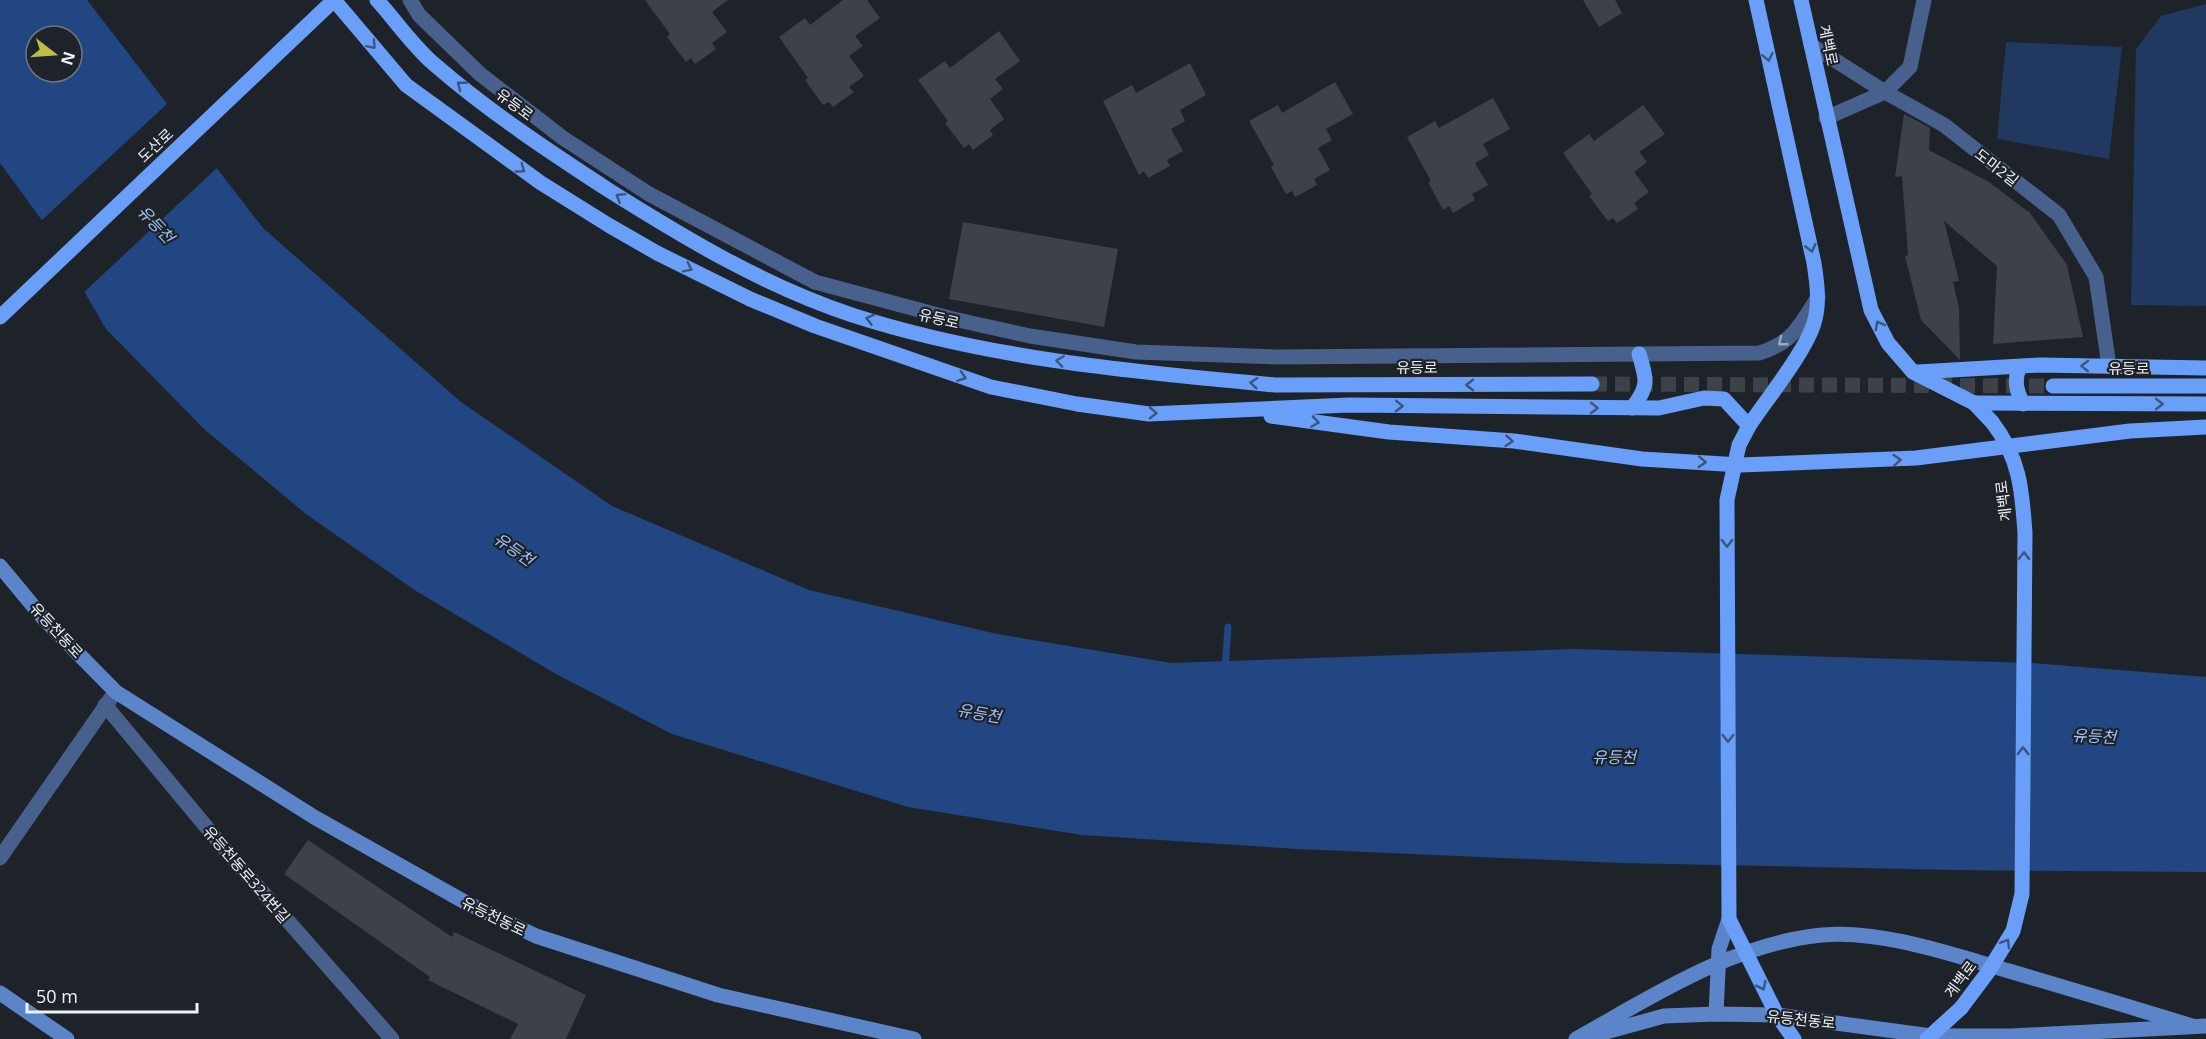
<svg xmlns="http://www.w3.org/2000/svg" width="2206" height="1039" font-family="'Open Sans','Noto Sans KR',sans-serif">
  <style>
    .green { fill: #213961 }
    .water { fill: #224681; fill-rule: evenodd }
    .pier { fill: #1e232a }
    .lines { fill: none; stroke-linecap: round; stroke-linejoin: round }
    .stream { stroke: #224681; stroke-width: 7 }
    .building { fill: #3d424a }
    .primary-tunnel { stroke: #3d4249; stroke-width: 15; stroke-dasharray: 15 8; stroke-linecap: butt }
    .street { stroke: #47618c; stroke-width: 15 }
    .secondary { stroke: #5b84c9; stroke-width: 15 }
    .primary { stroke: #699ff8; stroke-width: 15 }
    .secondary-bridge { stroke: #5b84c9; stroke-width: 15 }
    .primary-bridge { stroke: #699ff8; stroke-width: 15 }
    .oneway { stroke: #3c557c }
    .oneway2 { stroke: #9aaac2 }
    .labels { text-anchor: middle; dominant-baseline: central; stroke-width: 4.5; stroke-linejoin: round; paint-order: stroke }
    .street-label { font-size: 15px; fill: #eef2f7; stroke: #1e232a }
    .water-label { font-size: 16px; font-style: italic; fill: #a1c2f7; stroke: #1e232a }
  </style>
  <rect width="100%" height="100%" fill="#1e232a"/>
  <!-- green -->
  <g class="green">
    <polygon points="2206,4 2206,306 2131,305 2136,49 2161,16"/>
    <polygon points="2006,42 2122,47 2109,159 1997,139"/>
  </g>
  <!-- water -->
  <path class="water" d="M0 0H87L263 228 461 402 612 506 809 590 997 634 1171 663 1573 649 2031 663 2206 677V872L1952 870 1620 863 1298 849 1082 835 908 807 672 734 556 674 416 591 306 514 204 429 106 329 46 226 0 163ZM36 36H72V72H36Z"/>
  <!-- pier -->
  <polygon class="pier" points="169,102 219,166 82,294 40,222"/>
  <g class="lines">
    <!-- stream -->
    <polyline class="stream" points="1225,669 1228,627"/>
  </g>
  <!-- building -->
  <g class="building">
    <polygon points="645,0 728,0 712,12 727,32 712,43 716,49 695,64 691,58 686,62 667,37 670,34"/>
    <polygon points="843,0 867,0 880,18 855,36 863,46 849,56 864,76 849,87 854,92 833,107 829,102 823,105 805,80 808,78 779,37 805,18 810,25"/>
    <polygon points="1583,0 1615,0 1622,13 1599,27"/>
    <polygon points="999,31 1020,61 995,79 1003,89 990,99 1004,119 990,130 993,135 973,150 969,144 964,148 945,123 948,121 918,80 945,61 950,68"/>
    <polygon points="1190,63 1206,95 1180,110 1185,121 1171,129 1183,151 1167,160 1170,166 1148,178 1144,171 1139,175 1103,101 1132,85 1136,93"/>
    <polygon points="1335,82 1353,114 1326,129 1332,140 1318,148 1330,170 1314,179 1317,185 1295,197 1292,191 1286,194 1271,167 1274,165 1249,121 1278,105 1282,113"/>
    <polygon points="1493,98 1510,129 1483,144 1489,155 1475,163 1488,185 1472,194 1475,200 1453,213 1449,206 1443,210 1428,182 1431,181 1407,137 1435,121 1439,128"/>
    <polygon points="1643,105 1665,134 1639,152 1647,162 1634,172 1649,192 1634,203 1638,209 1617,223 1613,218 1608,221 1589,196 1592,194 1563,153 1589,134 1594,141"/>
    <polygon points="1904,114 1930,128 1929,150 1989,182 2030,213 2067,265 2083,337 1993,344 1997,266 1944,221 1959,281 1953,282 1959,308 1960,360 1921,320 1905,256 1908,255 1902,176 1895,177"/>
    <polygon points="963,222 1118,249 1104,327 949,299"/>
    <polygon points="308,840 452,937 454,932 586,995 566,1039 510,1039 518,1024 428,980 430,977 284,874"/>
  </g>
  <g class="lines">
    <!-- primary-tunnel -->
    <polyline class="primary-tunnel" points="1592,384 2053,386"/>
    <!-- street -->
    <g class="street">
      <path d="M410 0 419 15 480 74 563 138 649 194 815 282 949 318 1030 336 1136 352 1276 357 1759 353C1793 343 1800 325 1818 297"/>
      <polyline points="1811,45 1885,92 1944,125 2059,215 2096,277 2109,366"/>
      <polyline points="1826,118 1885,92 1910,67 1924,0"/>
      <polyline points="105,705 228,853 392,1039"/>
      <polyline points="0,858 111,698"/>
    </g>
    <!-- secondary -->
    <g class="secondary">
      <polyline points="0,566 44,619 116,692 314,817 463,901 536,936 718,995 914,1039"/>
      <polyline points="0,993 67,1039"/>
      <polyline points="1595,1035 1664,1016 1716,1014 1777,1015 1931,1036 2012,1036 2206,1026"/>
      <path d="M1576 1039C1653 996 1732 944 1822 935 1879 929 1954 955 2009 971 2070 989 2131 1007 2192 1026"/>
    </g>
    <!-- primary -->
    <g class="primary">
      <path d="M334 0 406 85 541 183 610 226 657 253 750 299 815 326 991 387 1077 404 1149 414 1349 405 1659 408 1704 398 1724 399 1749 426C1766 400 1806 351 1814 323 1820 303 1817 283 1814 263L1756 0"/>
      <path d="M377 0C396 21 413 46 434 64 488 111 550 152 610 191 688 240 765 286 852 315 988 359 1134 372 1275 385L1592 384"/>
      <polyline points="1801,0 1871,310 1888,343 1913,372 1974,403 1992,422"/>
      <polyline points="0,317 334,0"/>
      <path d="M2020 367C2013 380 2017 392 2023 404"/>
      <polyline points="1918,372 2040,365 2206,368"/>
      <polyline points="2053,386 2206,386"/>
      <polyline points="1974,403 2206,404"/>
      <path d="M1632 408C1649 387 1647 380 1639 354"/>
      <polyline points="1271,416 1389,432 1514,441 1642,459 1740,465 1916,458 2130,431 2206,427"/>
      <polyline points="1777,1015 1794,1039"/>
      <polyline points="1927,1039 1961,1008"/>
    </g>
    <!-- secondary-bridge -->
    <polyline class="secondary-bridge" points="1716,1014 1719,949 1729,919"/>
    <!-- primary-bridge -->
    <g class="primary-bridge">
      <polyline points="1749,426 1739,445 1727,500 1729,919 1777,1015"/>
      <path d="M1961 1008 1988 972 2013 931 2022 894 2025 533C2022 490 2020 458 1992 422"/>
    </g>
  </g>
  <!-- one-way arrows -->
  <defs><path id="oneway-chevron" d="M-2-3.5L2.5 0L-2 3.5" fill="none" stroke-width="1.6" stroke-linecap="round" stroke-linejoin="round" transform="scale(1.5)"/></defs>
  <g class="oneway">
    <use href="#oneway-chevron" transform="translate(372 45) rotate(49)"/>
    <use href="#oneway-chevron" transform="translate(1768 57) rotate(78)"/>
    <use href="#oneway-chevron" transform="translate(461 85) rotate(-142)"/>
    <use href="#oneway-chevron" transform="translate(521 169) rotate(36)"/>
    <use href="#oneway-chevron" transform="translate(620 197) rotate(-148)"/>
    <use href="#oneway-chevron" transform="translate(1811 248) rotate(77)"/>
    <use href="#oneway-chevron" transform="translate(688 268) rotate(26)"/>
    <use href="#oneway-chevron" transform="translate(870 319) rotate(-165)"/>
    <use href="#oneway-chevron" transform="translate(1879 325) rotate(-118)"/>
    <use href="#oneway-chevron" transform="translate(1060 361) rotate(-172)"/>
    <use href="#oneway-chevron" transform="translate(2085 366) rotate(-179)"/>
    <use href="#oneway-chevron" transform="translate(962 377) rotate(19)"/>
    <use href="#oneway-chevron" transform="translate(1254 383) rotate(-175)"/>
    <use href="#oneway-chevron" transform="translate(1470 385) rotate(180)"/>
    <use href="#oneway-chevron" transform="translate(2159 404)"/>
    <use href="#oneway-chevron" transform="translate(1399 406) rotate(1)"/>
    <use href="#oneway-chevron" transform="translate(1594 408) rotate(1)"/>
    <use href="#oneway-chevron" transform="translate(1153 413) rotate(1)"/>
    <use href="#oneway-chevron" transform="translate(1315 422) rotate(8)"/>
    <use href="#oneway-chevron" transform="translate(1509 441) rotate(5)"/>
    <use href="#oneway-chevron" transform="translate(1897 460) rotate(-4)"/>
    <use href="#oneway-chevron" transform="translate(1702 462) rotate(3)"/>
    <use href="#oneway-chevron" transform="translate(1727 543) rotate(90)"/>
    <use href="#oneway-chevron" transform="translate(2024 556) rotate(-90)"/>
    <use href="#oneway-chevron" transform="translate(1728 738) rotate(90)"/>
    <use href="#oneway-chevron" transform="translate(2023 751) rotate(-90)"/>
    <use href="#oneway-chevron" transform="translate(2006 943) rotate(-59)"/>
    <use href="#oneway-chevron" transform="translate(1762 986) rotate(64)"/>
  </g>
  <use class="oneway2" href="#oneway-chevron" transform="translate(1782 342) rotate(142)"/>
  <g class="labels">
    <!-- street labels -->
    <g class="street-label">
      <text transform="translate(1829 45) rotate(78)">계백로</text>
      <text transform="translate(515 104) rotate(37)">유등로</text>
      <text transform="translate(155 145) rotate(-43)">도산로</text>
      <text transform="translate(1997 167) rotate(38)">도마2길</text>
      <text transform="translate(939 318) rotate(13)">유등로</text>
      <text x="1417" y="367">유등로</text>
      <text x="2129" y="368">유등로</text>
      <text transform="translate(2003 501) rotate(-97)">계백로</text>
      <text transform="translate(57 630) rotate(47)">유등천동로</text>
      <text transform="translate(247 874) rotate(49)">유등천동로324번길</text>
      <text transform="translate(494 916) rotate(26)">유등천동로</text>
      <text transform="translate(1960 979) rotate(-53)">계백로</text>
      <text transform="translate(1801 1019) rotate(6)">유등천동로</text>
    </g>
    <!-- water labels -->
    <g class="water-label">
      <text transform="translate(156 224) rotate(47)">유등천</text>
      <text transform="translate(514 549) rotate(35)">유등천</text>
      <text transform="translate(979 713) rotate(10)">유등천</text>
      <text transform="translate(2094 736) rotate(3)">유등천</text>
      <text x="1614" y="757">유등천</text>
    </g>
  </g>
  <!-- north arrow -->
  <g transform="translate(54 54) rotate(107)"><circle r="28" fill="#1e232a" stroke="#71767c" stroke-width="1.5"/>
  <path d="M0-4.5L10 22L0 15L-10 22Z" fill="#bdbf43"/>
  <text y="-9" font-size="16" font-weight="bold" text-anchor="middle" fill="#eef2f7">N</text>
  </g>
  <!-- scale -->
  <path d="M27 1003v9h170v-9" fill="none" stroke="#eef2f7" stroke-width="3"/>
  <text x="36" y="1003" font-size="18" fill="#eef2f7" stroke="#1e232a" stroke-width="4.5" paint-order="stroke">50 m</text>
</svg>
